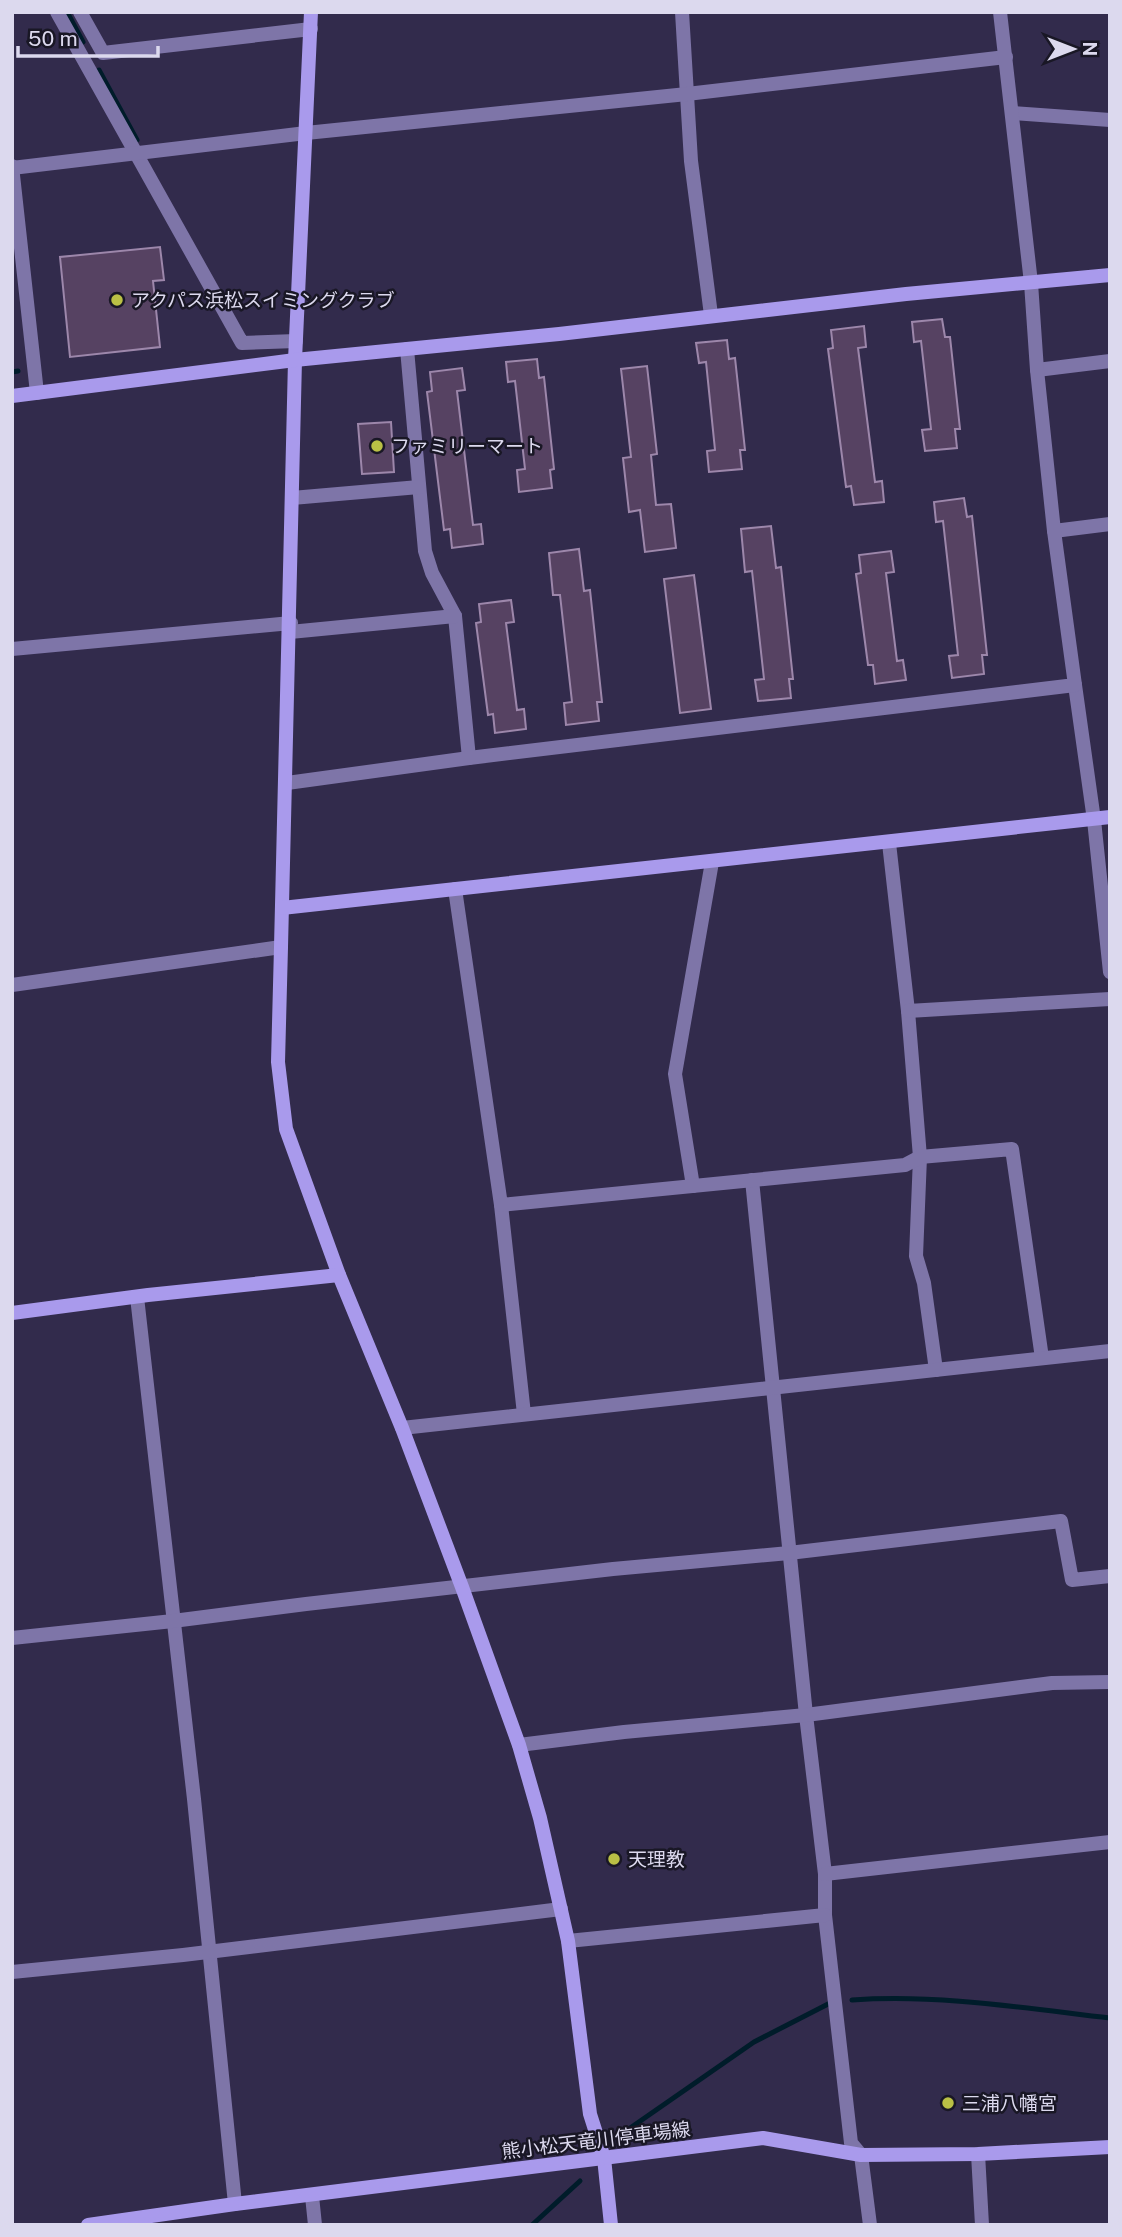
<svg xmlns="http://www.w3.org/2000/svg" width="1122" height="2237" font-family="'Public Sans','Noto Sans JP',sans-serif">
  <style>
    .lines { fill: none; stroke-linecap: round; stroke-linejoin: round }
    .stream { stroke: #001c2a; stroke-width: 5 }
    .building { fill: #564262; stroke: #9d87ab; stroke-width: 2 }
    .street { stroke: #7e75a8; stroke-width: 14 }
    .secondary { stroke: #a99aec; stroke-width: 14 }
    .poi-dot { fill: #bac045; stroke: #191725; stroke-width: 2.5 }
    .labels { text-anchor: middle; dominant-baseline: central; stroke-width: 5; stroke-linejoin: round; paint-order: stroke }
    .poi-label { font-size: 19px; fill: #dcd9ee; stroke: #191725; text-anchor: start }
    .street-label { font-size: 19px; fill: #dcd9ee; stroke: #191725 }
  </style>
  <rect width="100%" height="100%" fill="#322b4c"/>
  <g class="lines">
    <!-- stream -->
    <g class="stream">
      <polyline points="67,12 83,42"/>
      <polyline points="99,70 137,140"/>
      <polyline points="12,372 18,371"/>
      <path d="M852 2000C939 1994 1024 2008 1110 2018"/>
      <polyline points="623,2133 754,2042 832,2002"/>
      <polyline points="532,2225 580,2181"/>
    </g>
  </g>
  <!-- building -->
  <g class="building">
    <polygon points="160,247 164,280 153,281 160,347 70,357 60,257"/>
    <polygon points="942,319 945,337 950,337 960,429 955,429 957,448 925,451 922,430 931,429 921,341 914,342 912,322"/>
    <polygon points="864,326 866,347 858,348 875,482 882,481 884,502 854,505 851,486 846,487 828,349 833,348 831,330"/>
    <polygon points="727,340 729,359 735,358 745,450 740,450 742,469 709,472 707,451 715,450 706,362 699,363 696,343"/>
    <polygon points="537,359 539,378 544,377 554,469 550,470 552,488 519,492 517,470 525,469 515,381 508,382 506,362"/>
    <polygon points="647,366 657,454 651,455 656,505 671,504 676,548 645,552 640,510 629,512 623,458 631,457 621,369"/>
    <polygon points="462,368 465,390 457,391 473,525 481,524 483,544 452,548 450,529 444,530 427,392 432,391 430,372"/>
    <polygon points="391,422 394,472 362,474 358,424"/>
    <polygon points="964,498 967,517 972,516 987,655 982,655 984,674 952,678 949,656 958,655 943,521 936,522 934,502"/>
    <polygon points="771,526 776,568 781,567 793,679 789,679 791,698 758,701 755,680 764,679 752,571 745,572 741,529"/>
    <polygon points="579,549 584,591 590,590 602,702 597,702 599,721 566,725 564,703 572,702 560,595 553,595 549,553"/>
    <polygon points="891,551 894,572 886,573 897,661 903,660 906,680 875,684 873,665 868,665 856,574 861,573 859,555"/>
    <polygon points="694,575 711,709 680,713 664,579"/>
    <polygon points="511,600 514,622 506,623 517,710 524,709 526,729 495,733 493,714 488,715 476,623 481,622 479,604"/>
  </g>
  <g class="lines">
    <!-- street -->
    <g class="street">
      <polyline points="57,12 242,343 296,341"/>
      <polyline points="80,12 103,53 311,29"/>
      <polyline points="682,12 691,161 711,315"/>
      <polyline points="1013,113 1110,120"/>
      <polyline points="12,166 37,393"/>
      <polyline points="12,168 306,133 687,94 1006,57"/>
      <polyline points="407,349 425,551 432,573 455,616 469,758"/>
      <polyline points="1037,370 1110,361"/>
      <polyline points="292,498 419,487"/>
      <polyline points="1054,531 1110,524"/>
      <polyline points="290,632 455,616"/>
      <polyline points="12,649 291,623"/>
      <polyline points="1075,685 1094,820 1110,972"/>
      <polyline points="287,783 469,758 1075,685 1054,531 1037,370 1031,283 1000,12"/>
      <polyline points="889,843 908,1011 920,1157 916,1256 924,1283 936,1370"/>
      <polyline points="455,889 501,1205 524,1414"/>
      <polyline points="12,985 281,947"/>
      <polyline points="908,1011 1110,999"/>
      <polyline points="752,1180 806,1715 825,1874 825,1915 851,2143 861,2155 870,2225"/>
      <polyline points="693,1186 675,1074 712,862"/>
      <polyline points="501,1205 905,1165 920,1157 1012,1149 1042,1358"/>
      <polyline points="137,1297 194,1799 235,2204"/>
      <polyline points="402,1428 1110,1351"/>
      <polyline points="12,1638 173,1621 306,1604 613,1569 789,1553 1061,1521 1072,1580 1110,1576"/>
      <polyline points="519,1745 624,1732 806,1715 1052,1683 1110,1682"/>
      <polyline points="825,1874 1110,1842"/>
      <polyline points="568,1941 825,1915"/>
      <polyline points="12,1972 183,1955 561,1909"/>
      <polyline points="978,2154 982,2225"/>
      <polyline points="312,2196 315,2225"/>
    </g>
    <!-- secondary -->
    <g class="secondary">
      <polyline points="311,12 295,360 281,947 278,1062 286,1129 339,1275 402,1428 462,1587 519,1745 540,1818 568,1941 590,2114 604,2158 611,2225"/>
      <polyline points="12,396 295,360 559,334 906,294 1110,275"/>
      <polyline points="282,908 1110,817"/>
      <polyline points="12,1313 148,1295 339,1275"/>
      <polyline points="88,2225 235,2204 763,2138 861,2155 978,2154 1110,2147"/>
    </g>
  </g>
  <!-- markers -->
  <g class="poi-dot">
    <circle cx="117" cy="300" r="7"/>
    <circle cx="377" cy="446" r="7"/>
    <circle cx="614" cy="1859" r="7"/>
    <circle cx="948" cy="2103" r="7"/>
  </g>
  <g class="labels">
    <!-- poi labels -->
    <g class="poi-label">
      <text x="131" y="300">アクパス浜松スイミングクラブ</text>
      <text x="391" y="446">ファミリーマート</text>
      <text x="628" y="1859">天理教</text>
      <text x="962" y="2103">三浦八幡宮</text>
    </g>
    <!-- street labels -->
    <g class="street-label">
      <text transform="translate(596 2140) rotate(-7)">熊小松天竜川停車場線</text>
    </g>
  </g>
  <!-- border -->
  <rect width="1122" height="2237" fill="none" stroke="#dcd9ee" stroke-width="28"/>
  <!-- north arrow -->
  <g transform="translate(1073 49) rotate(90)" stroke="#191725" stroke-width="5" paint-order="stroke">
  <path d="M0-5L12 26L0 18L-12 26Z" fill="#dcd9ee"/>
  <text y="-10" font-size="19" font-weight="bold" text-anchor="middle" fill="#dcd9ee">N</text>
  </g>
  <!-- scale -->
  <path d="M18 46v10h140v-10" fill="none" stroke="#dcd9ee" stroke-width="3.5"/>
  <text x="28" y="46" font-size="21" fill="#dcd9ee" stroke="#191725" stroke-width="5" paint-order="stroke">50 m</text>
</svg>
